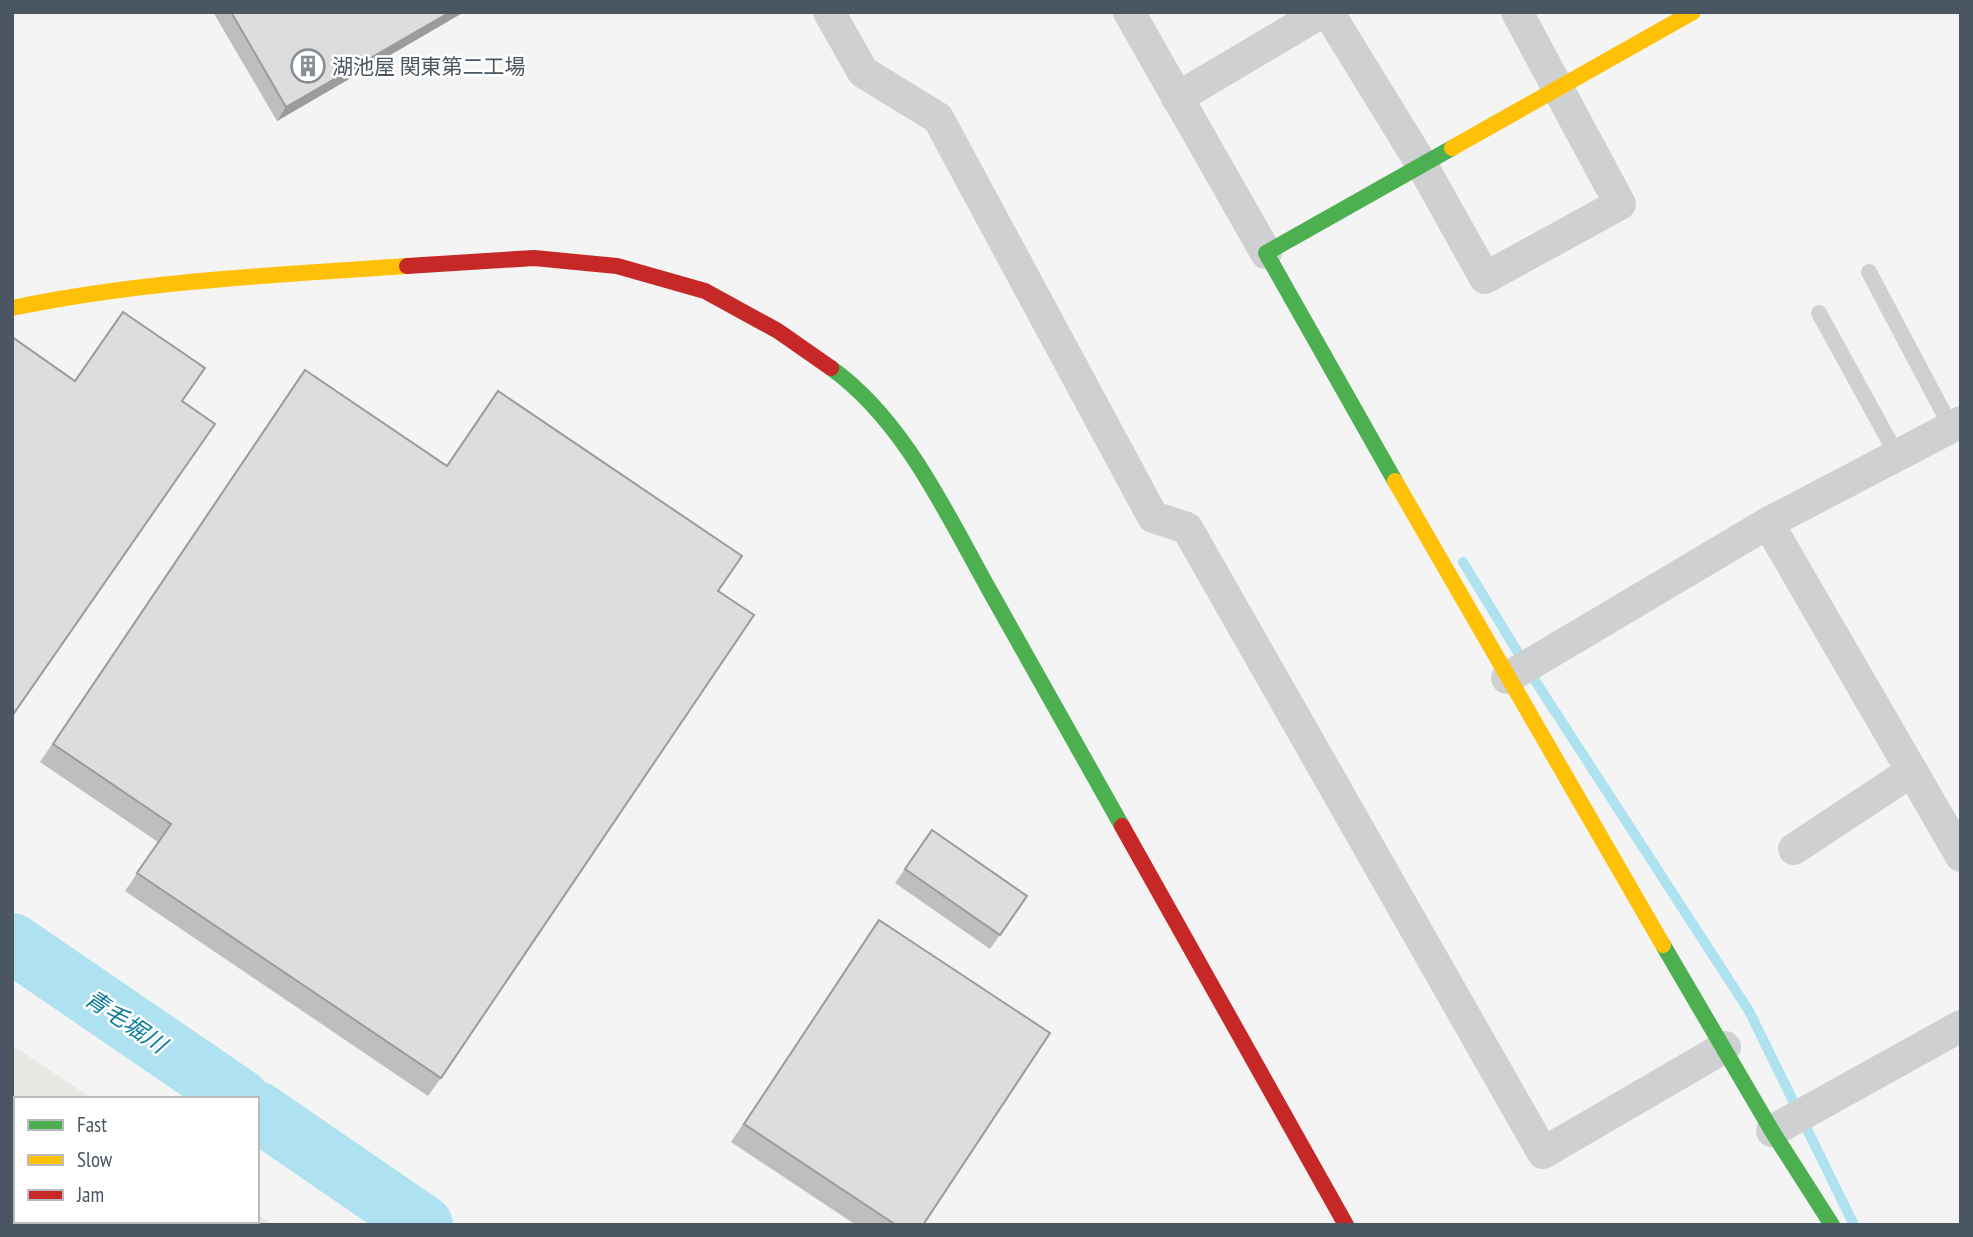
<svg xmlns="http://www.w3.org/2000/svg" width="1973" height="1237" font-family="'PT Sans Narrow','Noto Sans JP',sans-serif">
  <style>
    .commercial { fill: #e8e7e3 }
    .lines { fill: none; stroke-linecap: round; stroke-linejoin: round }
    .stream { stroke: #aee2f0; stroke-width: 10 }
    .river { stroke: #aee2f0; stroke-width: 60 }
    .lane { stroke: #ced0d2; stroke-width: 16 }
    .street { stroke: #ced0d2; stroke-width: 32 }
    .fast { stroke: #4caf50; stroke-width: 16 }
    .slow { stroke: #ffc107; stroke-width: 16 }
    .jam { stroke: #c62828; stroke-width: 16 }
    .wall { fill: #bebebf }
    .shaded-wall { fill: #9b9b9b }
    .building { fill: #ddddde; stroke: #9b9b9b; stroke-width: 2 }
    .labels { text-anchor: middle; dominant-baseline: central; stroke-width: 5; stroke-linejoin: round; paint-order: stroke }
    .poi-label { font-size: 21px; fill: #4a5661; stroke: #fff; text-anchor: start }
    .water-label { font-size: 23px; font-style: italic; fill: #0c7c9b; stroke: #fff }
  </style>
  <rect width="100%" height="100%" fill="#f4f4f4"/>
  <!-- commercial -->
  <polygon class="commercial" points="12,1045 93,1099 16,1099 16,1221 257,1221 257,1214 273,1225 12,1225"/>
  <g class="lines">
    <!-- stream -->
    <polyline class="stream" points="1463,562 1534,679 1749,1011 1854,1225"/>
    <!-- river -->
    <g class="river">
      <polyline points="12,943 240,1099"/>
      <polyline points="257,1111 423,1225"/>
    </g>
    <!-- lane -->
    <g class="lane">
      <polyline points="1869,272 1951,427"/>
      <polyline points="1819,313 1898,457"/>
    </g>
    <!-- street -->
    <g class="street">
      <polyline points="829,12 863,72 938,118 1153,517 1187,528 1543,1153 1725,1047"/>
      <polyline points="1129,12 1266,253"/>
      <polyline points="1328,12 1422,165 1485,278 1620,204 1517,12"/>
      <polyline points="1177,98 1322,12"/>
      <polyline points="1768,523 1961,856"/>
      <polyline points="1507,678 1768,523 1961,422"/>
      <polyline points="1794,849 1912,771"/>
      <polyline points="1772,1131 1961,1026"/>
    </g>
    <!-- fast -->
    <g class="fast">
      <path d="M831 368C905 421 947 515 991 593 1035 670 1078 748 1122 826"/>
      <polyline points="1395,481 1266,253 1452,148"/>
      <polyline points="1663,945 1772,1131 1832,1225"/>
    </g>
    <!-- slow -->
    <g class="slow">
      <polyline points="1452,148 1693,12"/>
      <path d="M12 308C142 281 274 275 407 266"/>
      <polyline points="1395,481 1663,945"/>
    </g>
    <!-- jam -->
    <g class="jam">
      <polyline points="407,266 534,258 617,266 705,291 778,331 831,368"/>
      <polyline points="1122,826 1346,1225"/>
    </g>
  </g>
  <!-- wall -->
  <g class="wall">
    <polygon points="213,12 464,12 277,121"/>
    <polygon points="292,388 447,466 718,591 441,1078 428,1096 125,891 158,842 40,762"/>
    <polygon points="932,830 1027,896 990,949 895,883"/>
    <polygon points="879,920 923,1225 856,1225 731,1142"/>
  </g>
  <!-- shaded-wall -->
  <polygon class="shaded-wall" points="450,12 464,12 277,121 286,107"/>
  <!-- building -->
  <g class="building">
    <polygon points="231,12 450,12 286,107"/>
    <polygon points="123,312 205,368 182,401 215,424 12,716 12,337 75,381"/>
    <polygon points="305,370 447,466 498,391 742,556 718,591 754,615 441,1078 137,873 171,824 53,744"/>
    <polygon points="932,830 1027,896 1000,935 905,869"/>
    <polygon points="879,920 1050,1033 923,1225 896,1225 744,1124"/>
    <polygon points="12,1133 16,1135 16,1221 139,1221 144,1225 12,1225"/>
  </g>
  <!-- icons -->
  <defs>
    <symbol id="building-ring" viewBox="-11 -11 22 22"><circle r="9.5" fill="#fff" stroke="#868d94" stroke-width="1.5"/><path d="M-4-6H4V6H1V3H-1V6H-4ZM-2.5-4.3h1.7v1.8h-1.7ZM.8-4.3h1.7v1.8H.8ZM-2.5-1h1.7V.8h-1.7ZM.8-1h1.7V.8H.8Z" fill="#868d94"/></symbol>
  </defs>
  <g fill-rule="evenodd">
    <use href="#building-ring" x="289" y="47" width="38" height="38"/>
  </g>
  <g class="labels">
    <!-- poi labels -->
    <g class="poi-label">
      <text x="332" y="66">湖池屋 関東第二工場</text>
    </g>
    <!-- water labels -->
    <g class="water-label">
      <text transform="translate(126 1021) rotate(34)">青毛堀川</text>
    </g>
  </g>
  <!-- border -->
  <rect width="1973" height="1237" fill="none" stroke="#4a5661" stroke-width="28"/>
  <!-- legend -->
  <rect x="14" y="1097" width="245" height="126" fill="#ffffff" stroke="#b7bbc0" stroke-width="2"/>
  <rect x="28" y="1120" width="35" height="10" fill="#4caf50" stroke="#b7bbc0" stroke-width="2"/>
  <text x="77" y="1132" font-size="21" fill="#4a5661">Fast</text>
  <rect x="28" y="1155" width="35" height="10" fill="#ffc107" stroke="#b7bbc0" stroke-width="2"/>
  <text x="77" y="1167" font-size="21" fill="#4a5661">Slow</text>
  <rect x="28" y="1190" width="35" height="10" fill="#c62828" stroke="#b7bbc0" stroke-width="2"/>
  <text x="77" y="1202" font-size="21" fill="#4a5661">Jam</text>
</svg>
